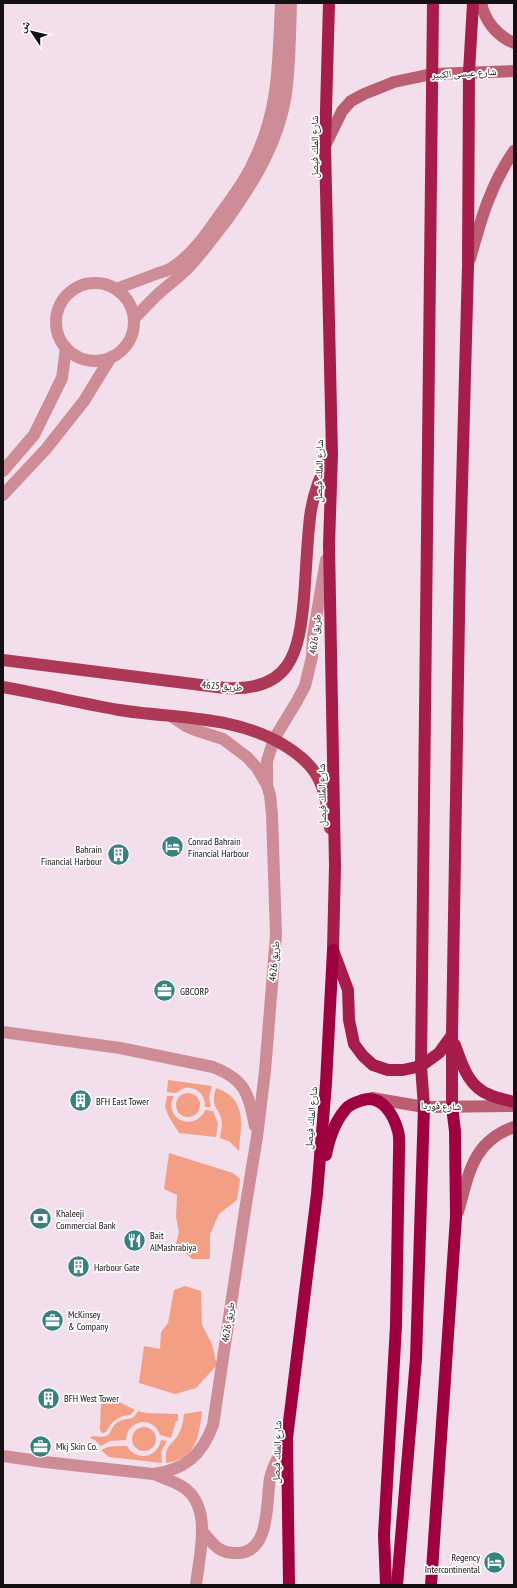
<svg xmlns="http://www.w3.org/2000/svg" width="517" height="1588" font-family="'PT Sans Narrow','Noto Naskh Arabic',sans-serif">
  <style>
    .green { fill: #f39f85 }
    .lines { fill: none; stroke-linecap: round; stroke-linejoin: round }
    .minor { stroke: #ce8c97; stroke-width: 12 }
    .secondary { stroke: #bc5e71; stroke-width: 12 }
    .primary { stroke: #ad3956; stroke-width: 12 }
    .trunk { stroke: #a61c4b; stroke-width: 12 }
    .motorway { stroke: #9e0040; stroke-width: 12 }
    .labels { text-anchor: middle; dominant-baseline: central; stroke-width: 3.5; stroke-linejoin: round; paint-order: stroke }
    .street-label { font-size: 10px; fill: #150f13; stroke: #fff }
    .poi-label { font-size: 10px; fill: #150f13; stroke: #fff; text-anchor: start }
  </style>
  <rect width="100%" height="100%" fill="#f2dfeb"/>
  <!-- green -->
  <g class="green">
    <path d="M168 1080 212 1086 209 1097 211 1107H205C206 1096 197 1086 185 1088 181 1089 179 1092 176 1093 174 1093 169 1092 167 1092Z"/>
    <path d="M216 1088C248 1099 241 1124 239 1151L230 1142 220 1138C220 1134 222 1129 222 1125 222 1108 209 1110 216 1088Z"/>
    <circle cx="188" cy="1105" r="12"/>
    <path d="M167 1096H174C162 1119 195 1133 205 1110L213 1111 218 1123 216 1137 179 1133 169 1117 165 1107Z"/>
    <polygon points="169,1153 233,1173 240,1179 237,1200 219,1214 210,1234 210,1259 192,1259 176,1244 179,1232 176,1217 177,1195 164,1189"/>
    <polygon points="185,1286 201,1291 202,1325 212,1344 217,1365 196,1388 175,1394 139,1383 144,1346 160,1349 161,1332 168,1323 174,1290"/>
    <path d="M104 1397 111 1398 135 1410 130 1415C118 1416 112 1421 106 1432L102 1433 100 1430 101 1398Z"/>
    <path d="M138 1411 146 1413 178 1414V1421H176L171 1438 160 1435C154 1415 127 1419 126 1440L110 1441 101 1446 95 1440 90 1438 93 1436C117 1440 106 1427 120 1421 129 1417 132 1422 138 1411Z"/>
    <path d="M202 1411C199 1436 197 1459 166 1463 165 1444 169 1449 178 1435 182 1429 183 1421 184 1414Z"/>
    <circle cx="144" cy="1439" r="12"/>
    <path d="M161 1440 167 1441 161 1452 162 1463 109 1457 101 1450C109 1445 119 1446 127 1446 136 1462 158 1458 161 1440Z"/>
  </g>
  <g class="lines">
    <!-- minor -->
    <g class="minor">
      <circle cx="95" cy="322" r="39"/>
      <path d="M116 289C129 284 143 279 156 274 161 272 168 271 173 267 193 254 207 233 221 213 232 198 244 182 252 165 280 110 278 62 281 3"/>
      <path d="M134 319C141 311 148 304 155 297 166 286 179 278 189 267 204 251 216 234 229 217 256 179 279 140 286 94 290 64 290 33 291 3"/>
      <polyline points="3,471 34,435 62,378 66,348"/>
      <polyline points="3,495 46,449 84,401 111,357"/>
      <polyline points="267,785 267,761 274,739 297,701 305,686 312,657 313,636 326,560"/>
      <path d="M3 1032 120 1048 213 1067C246 1080 248 1093 255 1126"/>
      <path d="M3 1456 45 1462 153 1474C185 1470 202 1455 213 1425L246 1204 257 1137 265 1071 276 935 272 815 270 795 267 785 257 768 247 757 223 739 195 730 186 726 171 716"/>
      <path d="M154 1474C165 1479 178 1482 187 1490 212 1511 199 1557 196 1585"/>
      <path d="M202 1531C214 1545 219 1554 239 1553 271 1551 266 1500 270 1478 273 1465 282 1451 287 1438"/>
    </g>
    <!-- secondary -->
    <g class="secondary">
      <path d="M481 3C485 21 497 36 514 43"/>
      <polyline points="325,146 342,111 351,101 364,94 394,82 432,74 514,71"/>
      <path d="M470 259C481 219 490 186 514 151"/>
      <polyline points="372,1098 424,1107 514,1106"/>
      <path d="M458 1212C469 1174 472 1142 514 1127"/>
    </g>
    <!-- primary -->
    <g class="primary">
      <path d="M3 660 225 688C291 692 299 653 304 598 306 571 307 544 310 517 313 493 320 474 332 454"/>
      <path d="M3 687C42 694 80 703 119 710 176 719 237 715 287 747 298 754 310 763 317 776 326 792 328 810 330 828"/>
    </g>
    <!-- trunk -->
    <g class="trunk">
      <polyline points="329,3 325,146 332,454 329,545 335,866 333,950 348,990 349,1020 354,1044 363,1056 373,1065 388,1070 403,1070 421,1066 439,1053 452,1035"/>
      <path d="M455 1045C462 1064 468 1087 490 1095 497 1098 506 1100 514 1102"/>
      <polyline points="424,1107 421,1066 433,3"/>
      <polyline points="452,1107 452,1035 460,558 468,266 469,72 473,3"/>
    </g>
    <!-- motorway -->
    <g class="motorway">
      <path d="M326 1155C329 1139 334 1123 345 1110 349 1104 357 1102 363 1100 382 1094 394 1116 398 1131 400 1138 399 1146 399 1153L396 1326 384 1535 386 1585"/>
      <polyline points="289,1585 287,1438 317,1194 326,1083 333,950"/>
      <polyline points="397,1585 416,1359 424,1107"/>
      <polyline points="431,1585 456,1217 455,1131 452,1107"/>
    </g>
  </g>
  <!-- icons -->
  <defs>
    <symbol id="hotel-disc" viewBox="-11 -11 22 22"><circle r="9.5" fill="#398181" stroke="#fff"/><path d="M-6-4.5h1.5V1H6V5H4.5V3h-9V5H-6ZM-4 0a1.8 1.8 0 1 1 3.6 0ZM.5 0V-2.5h3Q6-2.5 6 0Z" fill="#fff"/></symbol>
    <symbol id="building-disc" viewBox="-11 -11 22 22"><circle r="9.5" fill="#398181" stroke="#fff"/><path d="M-4-6H4V6H1V3H-1V6H-4ZM-2.5-4.3h1.7v1.8h-1.7ZM.8-4.3h1.7v1.8H.8ZM-2.5-1h1.7V.8h-1.7ZM.8-1h1.7V.8H.8Z" fill="#fff"/></symbol>
    <symbol id="office-disc" viewBox="-11 -11 22 22"><circle r="9.5" fill="#398181" stroke="#fff"/><path d="M-6-3h4V-5.5h4V-3h4V5H-6ZM-1-4.5V-3h2v-1.5ZM-6 0V1H6V0Z" fill="#fff"/></symbol>
    <symbol id="bank-disc" viewBox="-11 -11 22 22"><circle r="9.5" fill="#398181" stroke="#fff"/><path d="M-6-4H6V4H-6ZM0-2.3a2.3 2.3 0 1 0 0 4.6a2.3 2.3 0 1 0 0-4.6Z" fill="#fff"/></symbol>
    <symbol id="restaurant-disc" viewBox="-11 -11 22 22"><circle r="9.5" fill="#398181" stroke="#fff"/><path d="M-5-6h1v4h1v-4h1v4h1v-4h1v5L-1.5 .5V6h-2V.5L-5-1ZM5-6V6H3V1.5H1.5Q1.5-4 5-6Z" fill="#fff"/></symbol>
  </defs>
  <g fill-rule="evenodd">
    <use href="#hotel-disc" x="160" y="834" width="25" height="25"/>
    <use href="#building-disc" x="106" y="842" width="25" height="25"/>
    <use href="#office-disc" x="152" y="978" width="25" height="25"/>
    <use href="#building-disc" x="68" y="1088" width="25" height="25"/>
    <use href="#bank-disc" x="28" y="1206" width="25" height="25"/>
    <use href="#restaurant-disc" x="122" y="1228" width="25" height="25"/>
    <use href="#building-disc" x="66" y="1254" width="25" height="25"/>
    <use href="#office-disc" x="40" y="1308" width="25" height="25"/>
    <use href="#building-disc" x="36" y="1386" width="25" height="25"/>
    <use href="#office-disc" x="28" y="1434" width="25" height="25"/>
    <use href="#hotel-disc" x="482" y="1550" width="25" height="25"/>
  </g>
  <g class="labels">
    <!-- street labels -->
    <g class="street-label">
      <text transform="translate(464 73) rotate(-3)">شارع عيسى الكبير</text>
      <text transform="translate(314 147) rotate(-90)">شارع الملك فيصل</text>
      <text transform="translate(319 471) rotate(-89)">شارع الملك فيصل</text>
      <text transform="translate(315 634) rotate(-83)">طريق 4626</text>
      <text transform="translate(222 686) rotate(4)">طريق 4625</text>
      <text transform="translate(322 795) rotate(-91)">شارع الملك فيصل</text>
      <text transform="translate(274 961) rotate(-85)">طريق 4626</text>
      <text transform="translate(441 1106) rotate(2)">شارع فوردا</text>
      <text transform="translate(311 1118) rotate(-85)">شارع الملك فيصل</text>
      <text transform="translate(228 1322) rotate(-81)">طريق 4626</text>
      <text transform="translate(277 1452) rotate(-88)">شارع الملك فيصل</text>
    </g>
    <!-- poi labels -->
    <g class="poi-label">
      <text x="188" y="841">Conrad Bahrain<tspan x="188" dy="12">Financial Harbour</tspan></text>
      <text x="102" y="849" text-anchor="end">Bahrain<tspan x="102" dy="12">Financial Harbour</tspan></text>
      <text x="180" y="991">GBCORP</text>
      <text x="96" y="1101">BFH East Tower</text>
      <text x="56" y="1213">Khaleeji<tspan x="56" dy="12">Commercial Bank</tspan></text>
      <text x="150" y="1235">Bait<tspan x="150" dy="12">AlMashrabiya</tspan></text>
      <text x="94" y="1267">Harbour Gate</text>
      <text x="68" y="1314">McKinsey<tspan x="68" dy="12">&amp; Company</tspan></text>
      <text x="64" y="1398">BFH West Tower</text>
      <text x="56" y="1446">Mkj Skin Co.</text>
      <text x="480" y="1557" text-anchor="end">Regency<tspan x="480" dy="12">Intercontinental</tspan></text>
    </g>
  </g>
  <!-- border -->
  <rect width="517" height="1588" fill="none" stroke="#150f13" stroke-width="8"/>
  <!-- north arrow -->
  <g transform="translate(32 32) rotate(305)" stroke="#ffffff" stroke-width="3" paint-order="stroke">
  <path d="M0-3L7 15L0 10L-7 15Z" fill="#150f13"/>
  <text y="-6" font-size="11" font-weight="bold" text-anchor="middle" fill="#150f13">ش</text>
  </g>
</svg>
